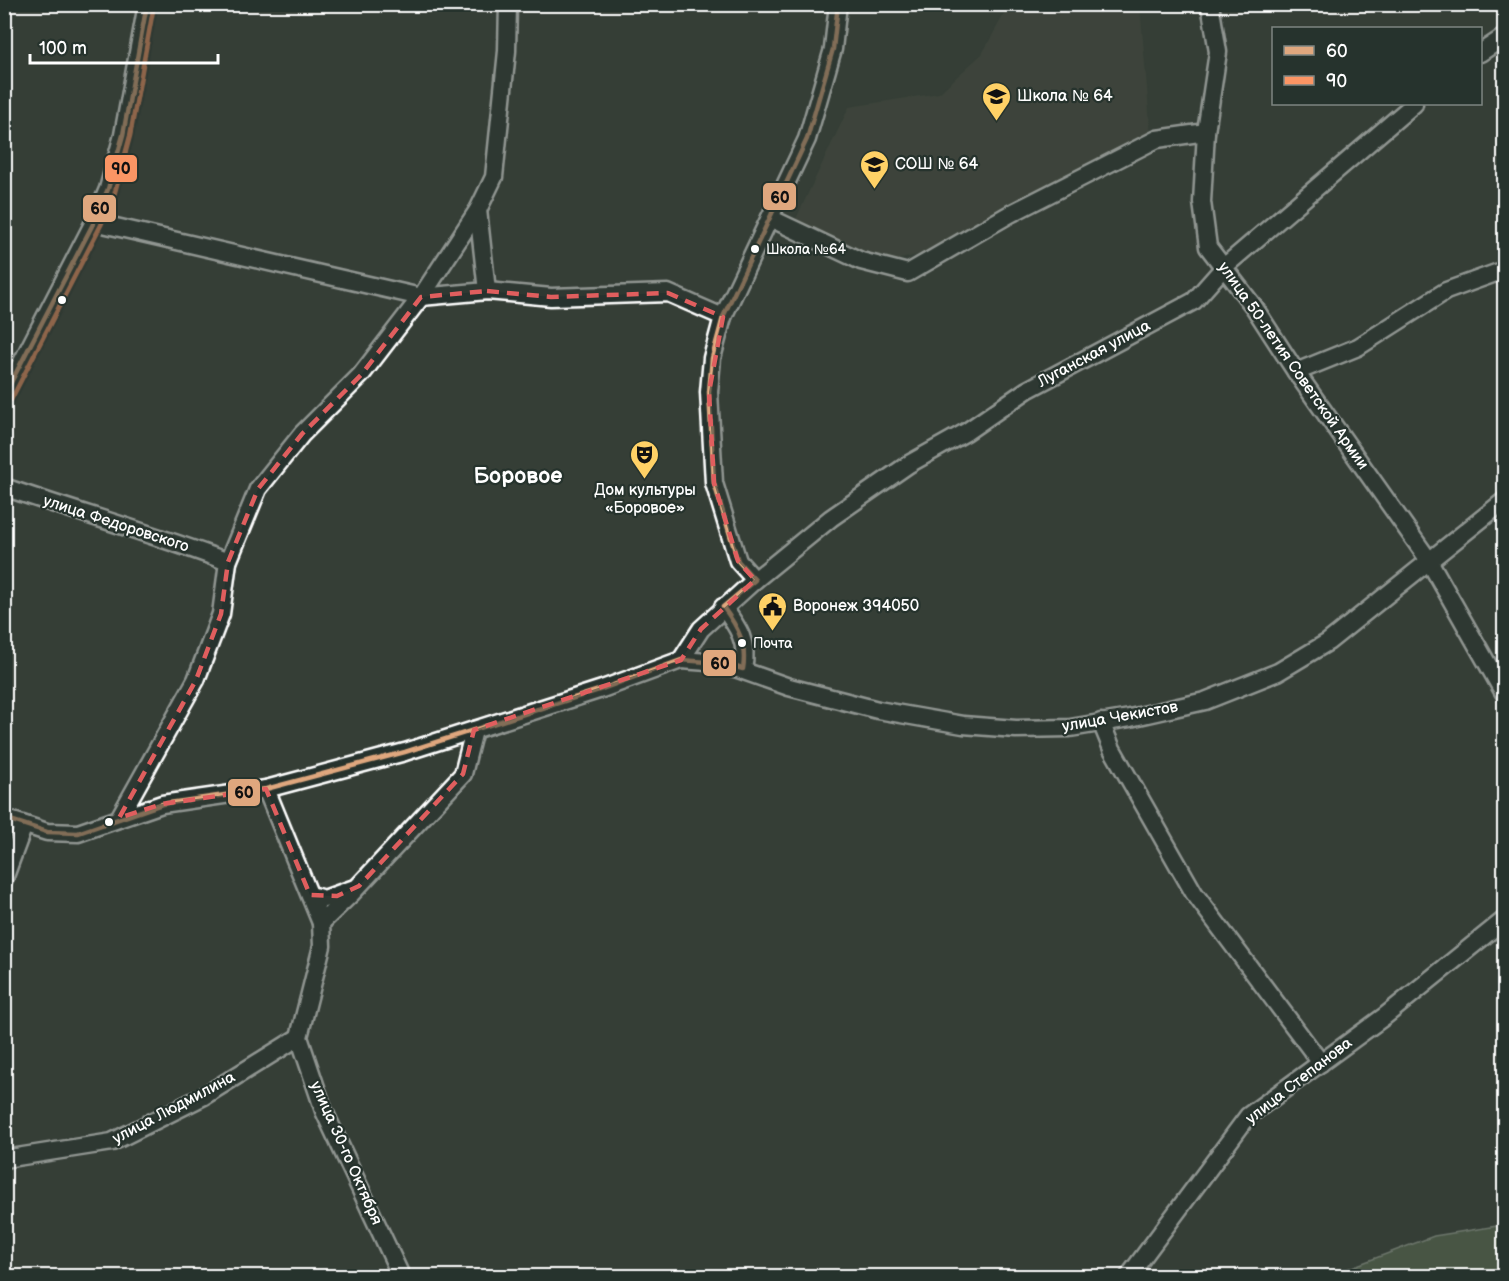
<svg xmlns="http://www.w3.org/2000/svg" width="1509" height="1281" font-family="'Balsamiq Sans',sans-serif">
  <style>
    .built { fill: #474b40 }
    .green { fill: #5f7255; stroke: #afb8aa; stroke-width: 1.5 }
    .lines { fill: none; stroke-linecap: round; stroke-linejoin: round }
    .minor-casing { stroke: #fff; stroke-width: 21 }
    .minor { stroke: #26332d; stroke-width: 16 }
    .bus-1-casing { stroke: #26332d; stroke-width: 9 }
    .bus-2-casing { stroke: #26332d; stroke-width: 9 }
    .bus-1 { stroke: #dfa77e; stroke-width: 4.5 }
    .bus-2 { stroke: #fb9564; stroke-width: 4.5 }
    .marked { fill: none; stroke: #e05e5e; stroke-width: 4.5; stroke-dasharray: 12 8; stroke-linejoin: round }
    .bus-dot { fill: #fff; stroke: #26332d; stroke-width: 2 }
    .labels { text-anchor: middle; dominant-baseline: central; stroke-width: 4.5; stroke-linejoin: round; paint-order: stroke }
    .bus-label { font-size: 14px; fill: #fff; stroke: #26332d; text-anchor: start }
    .poi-label { font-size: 16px; fill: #fff; stroke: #26332d; text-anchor: start }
    .street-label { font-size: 16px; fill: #fff; stroke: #26332d }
    .district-label { font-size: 22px; font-weight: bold; fill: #fff; stroke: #26332d }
    .line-badge { stroke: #26332d; stroke-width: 2 }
    .pale-badge-label { font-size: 16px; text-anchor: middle; font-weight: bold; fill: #111 }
  </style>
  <rect width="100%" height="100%" fill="#353e36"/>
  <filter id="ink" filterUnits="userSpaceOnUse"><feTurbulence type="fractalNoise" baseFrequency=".0167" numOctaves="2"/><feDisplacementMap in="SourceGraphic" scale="12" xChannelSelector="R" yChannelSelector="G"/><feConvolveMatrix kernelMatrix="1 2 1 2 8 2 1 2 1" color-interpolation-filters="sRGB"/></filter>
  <g filter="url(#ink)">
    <!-- built -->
    <polygon class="built" points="1009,5 1140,5 1151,136 933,251 885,263 794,223 849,107 939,93 982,54"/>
    <!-- green -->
    <polygon class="green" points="1504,1225 1504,1276 1328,1276 1434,1236"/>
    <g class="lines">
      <defs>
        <g id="minor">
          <polyline points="1210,4 1218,52 1206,132 1202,202 1208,247 1254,307 1296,372 1428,559 1504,693"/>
          <polyline points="1480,53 1504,37"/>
          <polyline points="478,210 487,291"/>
          <polyline points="770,218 861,261 908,273 1010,214 1157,139 1206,132"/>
          <polyline points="94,222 421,297 487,291 551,297 668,293 723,317"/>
          <polyline points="1296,372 1358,347 1446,291 1504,270"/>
          <polyline points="4,397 94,222 108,189 123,135 147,4"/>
          <path d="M4 487C79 513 154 534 228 562"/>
          <polyline points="755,580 831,518 909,464 966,432 1027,390 1194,301 1225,266 1414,104"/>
          <path d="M723 607C738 627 749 643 743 669"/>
          <polyline points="681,660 721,663 789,687 878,710 963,725 1016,729 1070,728 1130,718 1205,701 1278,672 1328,642 1504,501"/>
          <polyline points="1101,722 1112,749 1194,893 1321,1063"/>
          <polyline points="266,789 321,923 351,894 463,774 474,730"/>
          <polyline points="4,818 47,832 78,833 162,804 266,789 405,752 602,689 681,660 701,629 755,580 738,561 714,483 709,392 712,358 723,317 807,139 833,49 838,4"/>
          <polyline points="119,818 196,680 221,614 228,562 258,489 302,434 361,375 421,297 478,210 494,177 507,51 508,4"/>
          <polyline points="4,879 24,825"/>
          <polyline points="310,895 324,899 352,889"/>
          <polyline points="321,923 322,946 299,1037 324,1111 401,1276"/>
          <polyline points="4,1159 112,1142 204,1096 299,1037"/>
          <polyline points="1129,1276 1248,1116 1385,1016 1504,920"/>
        </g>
      </defs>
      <!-- minor casing -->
      <use href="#minor" class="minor-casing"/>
      <!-- minor -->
      <use href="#minor" class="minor"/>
      <defs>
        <g id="bus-1">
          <polyline points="4,396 94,222 108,189 123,135 147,4"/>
          <path d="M4 818 47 832 78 833 162 804 266 789 405 752 602 689 681 660 721 663 743 669C747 644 738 627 723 607L755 580 738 561 714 483 709 392 712 358 723 317 807 139 833 49 838 4"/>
        </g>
        <polyline id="bus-2" points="11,400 101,225 115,192 130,136 154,5"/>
      </defs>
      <!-- bus-1 casing -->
      <use href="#bus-1" class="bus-1-casing"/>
      <!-- bus-2 casing -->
      <use href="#bus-2" class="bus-2-casing"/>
      <!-- bus-1 -->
      <use href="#bus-1" class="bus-1"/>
      <!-- bus-2 -->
      <use href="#bus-2" class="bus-2"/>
    </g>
  </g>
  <!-- marked area -->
  <path d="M0 0H1509V1281H0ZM487 291 551 297 668 293 723 317 709 392 714 483 738 561 755 580 701 629 681 660 474 730 463 774 359 886 337 896 310 895 266 789 162 804 119 818 196 680 221 614 228 562 258 489 302 434 361 375 421 297Z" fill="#353e36" fill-opacity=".55" fill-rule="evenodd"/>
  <path class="marked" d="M487 291 551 297 668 293 723 317 709 392 714 483 738 561 755 580 701 629 681 660 474 730 463 774 359 886 337 896 310 895 266 789 162 804 119 818 196 680 221 614 228 562 258 489 302 434 361 375 421 297Z"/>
  <!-- icons -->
  <defs>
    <symbol id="school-pin" viewBox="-11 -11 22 30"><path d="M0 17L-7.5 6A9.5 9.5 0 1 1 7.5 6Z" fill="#ffd166" stroke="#26332d"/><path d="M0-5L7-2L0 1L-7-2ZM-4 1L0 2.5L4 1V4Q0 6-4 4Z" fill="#111"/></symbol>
    <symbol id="theatre-pin" viewBox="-11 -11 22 30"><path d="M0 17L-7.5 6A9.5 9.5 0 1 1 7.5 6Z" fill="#ffd166" stroke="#26332d"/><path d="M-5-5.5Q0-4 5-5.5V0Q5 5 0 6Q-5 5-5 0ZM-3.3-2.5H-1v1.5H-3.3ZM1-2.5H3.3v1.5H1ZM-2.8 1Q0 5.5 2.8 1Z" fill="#111"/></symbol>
    <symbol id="civic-pin" viewBox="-11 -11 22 30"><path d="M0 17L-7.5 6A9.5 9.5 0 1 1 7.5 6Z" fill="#ffd166" stroke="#26332d"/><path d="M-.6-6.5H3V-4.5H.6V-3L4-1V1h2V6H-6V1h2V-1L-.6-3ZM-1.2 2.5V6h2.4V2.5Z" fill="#111"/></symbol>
  </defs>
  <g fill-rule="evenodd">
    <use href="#school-pin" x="980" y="80" width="33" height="45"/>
    <use href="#school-pin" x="858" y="148" width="33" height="45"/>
    <use href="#theatre-pin" x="628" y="438" width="33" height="45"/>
    <use href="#civic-pin" x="756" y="590" width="33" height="45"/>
  </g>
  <!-- markers -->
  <g class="bus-dot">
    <circle cx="755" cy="249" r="5"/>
    <circle cx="62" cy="300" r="5"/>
    <circle cx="742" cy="643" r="5"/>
    <circle cx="109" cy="822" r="5"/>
  </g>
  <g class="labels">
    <!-- bus labels -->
    <g class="bus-label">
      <text x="766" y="249">Школа №64</text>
      <text x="753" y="643">Почта</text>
    </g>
    <!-- poi labels -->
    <g class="poi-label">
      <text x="1017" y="96">Школа № 64</text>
      <text x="895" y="164">СОШ № 64</text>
      <text x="645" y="490" text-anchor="middle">Дом культуры<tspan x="645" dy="18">«Боровое»</tspan></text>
      <text x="793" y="606">Воронеж 394050</text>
    </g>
    <!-- street labels -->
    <g class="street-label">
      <text transform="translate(1094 354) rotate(-28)">Луганская улица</text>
      <text transform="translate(1293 366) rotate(55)">улица 50-летия Советской Армии</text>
      <text transform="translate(116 524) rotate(18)">улица Федоровского</text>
      <text transform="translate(1120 717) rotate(-10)">улица Чекистов</text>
      <text transform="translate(1299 1081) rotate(-38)">улица Степанова</text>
      <text transform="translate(174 1108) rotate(-28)">улица Людмилина</text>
      <text transform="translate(346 1153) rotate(66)">улица 30-го Октября</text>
    </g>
    <!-- district labels -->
    <g class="district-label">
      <text x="518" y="476">Боровое</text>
    </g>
  </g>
  <g class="line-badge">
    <rect x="104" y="154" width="34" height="29" rx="6" fill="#fb9564"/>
    <rect x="762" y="182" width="35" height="29" rx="6" fill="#dfa77e"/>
    <rect x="82" y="194" width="35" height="29" rx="6" fill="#dfa77e"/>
    <rect x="702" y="649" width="35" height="28" rx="6" fill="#dfa77e"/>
    <rect x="227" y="778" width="34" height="29" rx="6" fill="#dfa77e"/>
  </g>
  <g class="pale-badge-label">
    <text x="121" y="174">90</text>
    <text x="780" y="203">60</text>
    <text x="100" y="214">60</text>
    <text x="720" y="669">60</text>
    <text x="244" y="798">60</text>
  </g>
  <!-- margin -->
  <rect width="1509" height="1281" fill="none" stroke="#26332d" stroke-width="24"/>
  <rect x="12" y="12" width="1485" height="1257" fill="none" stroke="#fff" stroke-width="2" filter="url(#ink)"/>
  <!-- legend -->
  <rect x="1272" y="27" width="210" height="78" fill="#26332d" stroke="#7d8581" stroke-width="1.5"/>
  <rect x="1284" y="46" width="30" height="9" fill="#dfa77e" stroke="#7d8581" stroke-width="1.5"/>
  <text x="1326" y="57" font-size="18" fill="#ffffff">60</text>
  <rect x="1284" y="76" width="30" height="9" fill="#fb9564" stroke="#7d8581" stroke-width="1.5"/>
  <text x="1326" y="87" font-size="18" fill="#ffffff">90</text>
  <!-- scale -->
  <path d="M30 54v9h188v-9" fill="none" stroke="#ffffff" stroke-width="3"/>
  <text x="39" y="54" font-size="18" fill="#ffffff" stroke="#26332d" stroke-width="4.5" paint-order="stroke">100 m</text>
</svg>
